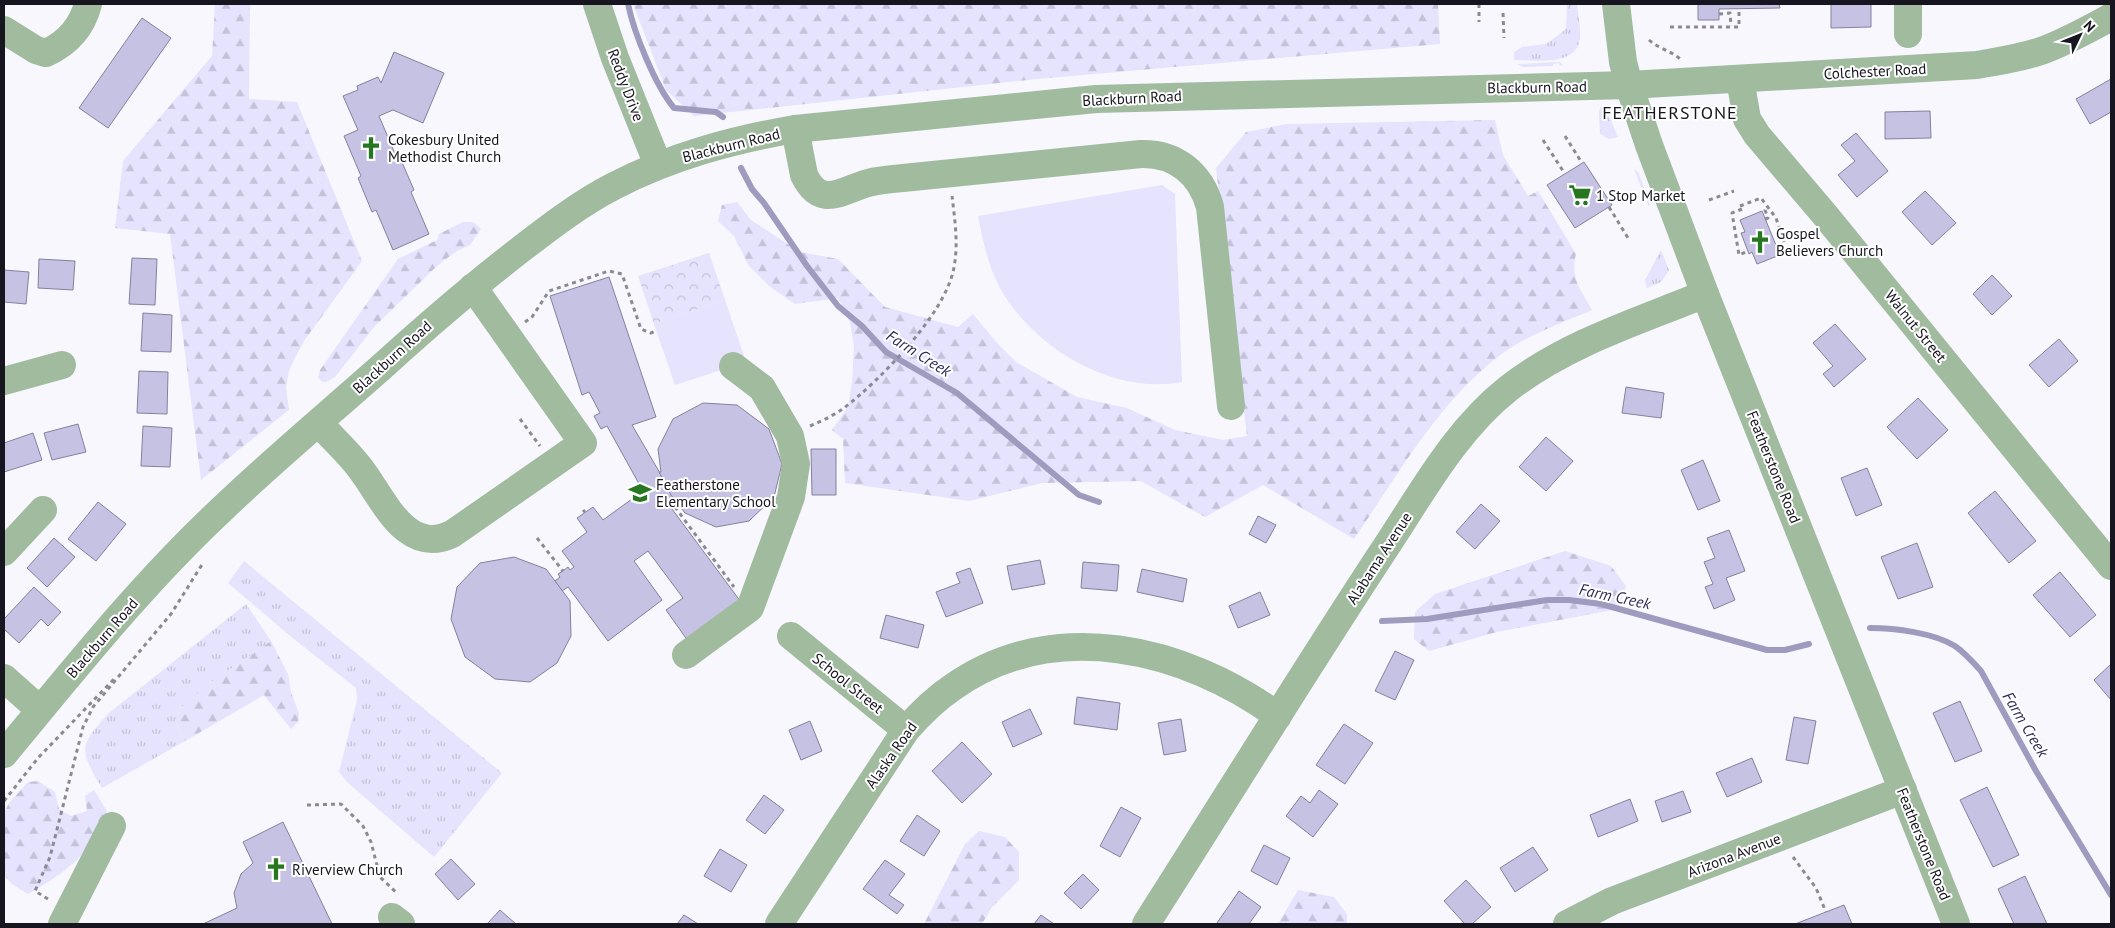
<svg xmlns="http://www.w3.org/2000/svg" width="2115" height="928" font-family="'PT Sans',sans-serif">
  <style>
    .grass { fill: url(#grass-tufts) }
    .forest { fill: url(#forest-firs) }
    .park { fill: url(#park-crowns) }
    .garden { fill: #e5e3fd }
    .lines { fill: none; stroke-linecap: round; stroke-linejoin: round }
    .stream { stroke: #9e9bbf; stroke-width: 6 }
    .building { fill: #c5c2e3; stroke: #84819f }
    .path { stroke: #8b8a93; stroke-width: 3; stroke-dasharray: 4 4; stroke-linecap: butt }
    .minor { stroke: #a1bb9e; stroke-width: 28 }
    .labels { text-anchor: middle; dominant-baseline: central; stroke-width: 4; stroke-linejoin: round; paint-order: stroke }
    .street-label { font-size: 15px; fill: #161520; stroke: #fff }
    .poi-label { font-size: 15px; fill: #161520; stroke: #fff; text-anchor: start }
    .water-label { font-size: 16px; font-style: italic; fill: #312958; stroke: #fff }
    .quarter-label { font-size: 18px; letter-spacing: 1px; fill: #161520; stroke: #fff }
  </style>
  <defs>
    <pattern id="grass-tufts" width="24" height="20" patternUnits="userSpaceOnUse" patternTransform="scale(1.25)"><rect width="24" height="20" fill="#e5e3fd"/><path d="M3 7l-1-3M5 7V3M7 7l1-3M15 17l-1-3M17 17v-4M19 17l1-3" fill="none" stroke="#c4c2d9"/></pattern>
    <pattern id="forest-firs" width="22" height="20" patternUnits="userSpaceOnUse" patternTransform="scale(1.25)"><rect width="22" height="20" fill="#e5e3fd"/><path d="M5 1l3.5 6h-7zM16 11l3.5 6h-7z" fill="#c4c2d9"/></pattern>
    <pattern id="park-crowns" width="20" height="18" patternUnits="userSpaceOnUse" patternTransform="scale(1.25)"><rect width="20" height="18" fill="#e5e3fd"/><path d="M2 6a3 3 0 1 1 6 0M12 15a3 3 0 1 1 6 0" fill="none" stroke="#c4c2d9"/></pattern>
  </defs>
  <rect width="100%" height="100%" fill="#f8f7fe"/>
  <!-- grass -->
  <g class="grass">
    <path d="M1567 4H1577C1578 15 1581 28 1580 39 1576 67 1534 60 1514 60V52L1522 47 1546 44 1566 29Z"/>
    <polygon points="1560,62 1563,65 1560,66 1559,63 1553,64 1553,66 1523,67 1517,64"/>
    <polygon points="1601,106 1605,107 1618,137 1609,139 1600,134 1599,112"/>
    <polygon points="1634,169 1638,172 1650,203 1649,207"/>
    <polygon points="1661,250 1669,270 1661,282 1647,288 1645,280"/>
    <polygon points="244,561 502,773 434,857 348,783 339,772 357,700 356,688 289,635 228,583"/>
    <path d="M246 604 271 641 206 686 176 723 185 741 102 788C79 749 78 747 109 713Z"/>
  </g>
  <!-- forest -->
  <g class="forest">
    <polygon points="215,4 250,4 249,99 297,102 362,261 304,341 296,356 289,371 286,387 289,410 201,480 170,234 115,228 123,161 212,56"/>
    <polygon points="633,4 1438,4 1440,44 1037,79 694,116 666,90"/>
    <path d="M1495 120 1503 155 1528 196 1538 191 1576 254C1570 279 1580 288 1592 310 1564 322 1528 335 1503 353 1440 399 1397 476 1354 539L1263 485 1205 517 1141 481 1042 483 969 501 845 483 843 439 832 430 848 407 852 383 854 347 850 322 838 298 795 304 769 286 749 266 734 236 718 221 722 205 737 202 751 220 800 252 838 259 885 307 958 327 973 314 997 343 1016 362 1077 397 1127 408 1175 430 1223 440 1247 436 1216 168 1246 132 1287 124Z"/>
    <polygon points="463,222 473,222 481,229 470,245 457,251 438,265 374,327 335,377 326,382 322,382 318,377 320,370 398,259 437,240 439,234"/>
    <polygon points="1565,551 1611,566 1626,586 1618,609 1497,632 1429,651 1414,639 1415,612 1435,594"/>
    <polygon points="271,641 288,674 291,692 299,714 298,722 291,729 264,695 185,741 176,723 179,709 206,686"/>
    <path d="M38 781 55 792 59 809 71 816 87 811 85 796 94 790 107 811C94 852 64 874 28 894L12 884 4 875V813L9 803 28 782Z"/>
    <polygon points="979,831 1005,837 1019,852 1019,880 992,907 982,924 924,924 965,844"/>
    <polygon points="1298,890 1334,897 1347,914 1347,924 1278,924"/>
  </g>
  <!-- park -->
  <polygon class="park" points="709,253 725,300 654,324 638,276"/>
  <!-- garden -->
  <g class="garden">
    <path d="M1162 185 1175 194 1182 382C1112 395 1034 348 1000 288 988 266 983 240 978 216Z"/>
    <polygon points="725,300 746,362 675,385 654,324"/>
  </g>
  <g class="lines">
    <!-- stream -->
    <g class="stream">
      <path d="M628 4C634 33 655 85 674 108L716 112 723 117"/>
      <polyline points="741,168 752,189 764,203 807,266 838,306 862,326 886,352 957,393 1079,495 1099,502"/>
      <polyline points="1382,621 1427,619 1547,600 1569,600 1601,604 1767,650 1785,650 1809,644"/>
      <path d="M1870 628C1895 628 1934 633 1955 646 1965 653 1973 662 1981 671L2036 771 2111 895"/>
    </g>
  </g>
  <!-- building -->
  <g class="building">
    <polygon points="1698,4 1779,4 1780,8 1719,9 1719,20 1698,20"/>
    <polygon points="1831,4 1871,4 1871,27 1831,28"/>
    <polygon points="142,18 171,38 108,128 79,108"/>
    <polygon points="394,52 444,73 423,123 393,110 379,116 398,161 401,160 414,190 411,192 429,234 393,250 376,210 372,212 358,178 361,176 344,136 358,130 343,96 358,90 357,86 378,77 381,83"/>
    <polygon points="2111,79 2111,112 2090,124 2076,99"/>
    <polygon points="1930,111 1931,138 1885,139 1885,112"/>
    <polygon points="1856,133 1888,171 1857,197 1838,175 1855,161 1841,145"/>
    <polygon points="1584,162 1612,205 1575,228 1547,185"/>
    <polygon points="1925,191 1956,223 1932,245 1902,212"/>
    <polygon points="1762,211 1780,255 1757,264 1752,252 1749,254 1741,233 1745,232 1740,220"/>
    <polygon points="132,258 157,259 155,305 129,304"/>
    <polygon points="39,259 75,261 73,290 38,288"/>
    <polygon points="4,270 29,272 26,304 4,302"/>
    <polygon points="1992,275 2012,296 1992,315 1973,294"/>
    <polygon points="609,277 656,417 632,425 678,504 672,509 741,602 688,641 666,610 683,598 648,551 634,561 662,600 608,641 568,587 562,591 555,581 560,577 558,574 563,571 568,567 570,570 574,567 562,551 587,532 577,518 593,507 603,520 643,491 607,426 601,429 594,416 600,413 589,392 582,395 550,296"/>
    <polygon points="143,313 172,315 171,352 141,351"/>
    <polygon points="1835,324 1866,359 1834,387 1823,374 1833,366 1813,343"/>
    <polygon points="2059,339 2078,361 2049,387 2029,365"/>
    <polygon points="139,371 168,372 167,414 137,413"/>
    <polygon points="1626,387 1664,393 1661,418 1622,413"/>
    <polygon points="1918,398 1948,430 1917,459 1887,427"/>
    <polygon points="703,403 737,405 769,429 782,464 774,497 749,521 716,527 685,513 671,495 659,472 661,472 658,449 673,419"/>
    <polygon points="78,424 86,452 52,460 44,433"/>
    <polygon points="143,426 172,428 170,467 141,466"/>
    <polygon points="33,433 42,460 4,472 4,443"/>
    <polygon points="1546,437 1573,461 1546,491 1519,467"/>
    <polygon points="811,449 836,449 836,495 812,495"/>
    <polygon points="1703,460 1720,501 1698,510 1681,470"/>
    <polygon points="1867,468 1882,505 1856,516 1841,478"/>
    <polygon points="1995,491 2036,541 2009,563 1968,513"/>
    <polygon points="98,502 126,524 96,561 68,539"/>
    <polygon points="1481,504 1500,521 1475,549 1456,532"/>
    <polygon points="1258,516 1276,525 1266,543 1249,534"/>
    <polygon points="1729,530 1745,571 1726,578 1735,600 1714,609 1705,587 1713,584 1704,562 1715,558 1707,538"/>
    <polygon points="54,538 75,557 47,587 27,568"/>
    <polygon points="1917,543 1933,587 1898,599 1881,557"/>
    <polygon points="514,557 546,569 570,601 571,636 557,663 530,682 495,679 465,657 451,619 457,587 480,563"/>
    <polygon points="1040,560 1045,584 1012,590 1007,566"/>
    <polygon points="1083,562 1119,565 1117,591 1081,588"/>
    <polygon points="970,568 983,603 946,617 936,592 960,583 956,573"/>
    <polygon points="1142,569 1187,579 1183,602 1137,592"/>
    <polygon points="2060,572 2096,615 2070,637 2033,595"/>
    <polygon points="34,587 61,612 48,626 41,619 19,643 4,629 4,619"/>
    <polygon points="1260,592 1270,615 1238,628 1229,606"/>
    <polygon points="886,615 924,625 918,648 880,638"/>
    <polygon points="1395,651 1414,660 1395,700 1375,691"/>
    <polygon points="2111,664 2111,700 2094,680"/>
    <polygon points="1077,697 1120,703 1117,730 1074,724"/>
    <polygon points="1960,701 1982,751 1955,762 1933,713"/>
    <polygon points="1030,709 1042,734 1013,747 1002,722"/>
    <polygon points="1794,717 1816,721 1808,764 1786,760"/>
    <polygon points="1181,719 1186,751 1164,755 1158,723"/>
    <polygon points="810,721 822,751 801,760 789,730"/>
    <polygon points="1344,724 1373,743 1345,784 1316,765"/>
    <polygon points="962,742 992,774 962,803 932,771"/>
    <polygon points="1752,758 1762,782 1727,797 1716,773"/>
    <polygon points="1987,787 2019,855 1993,867 1960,800"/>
    <polygon points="1319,790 1338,804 1313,837 1286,816 1301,796 1310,803"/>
    <polygon points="1683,791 1691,812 1662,822 1655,801"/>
    <polygon points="764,795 784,810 765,834 746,820"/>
    <polygon points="1630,799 1638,821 1598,837 1590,815"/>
    <polygon points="1121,807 1141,818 1120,857 1100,846"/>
    <polygon points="917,815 940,831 924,856 900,841"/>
    <polygon points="283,822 332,924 203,924 237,908 234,893 241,874 253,863 243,842"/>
    <polygon points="1264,845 1290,858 1277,885 1251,871"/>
    <polygon points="1533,847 1548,870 1515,892 1500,868"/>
    <polygon points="720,849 747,865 731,892 704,876"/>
    <polygon points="451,859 475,884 458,900 435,874"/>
    <polygon points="885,860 905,874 889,895 904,905 897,914 863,889"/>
    <polygon points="1083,874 1099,890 1081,909 1064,893"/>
    <polygon points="2025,876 2047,924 2014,924 1998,889"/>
    <polygon points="1466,880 1491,907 1472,924 1465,924 1444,901"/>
    <polygon points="1239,891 1261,907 1249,924 1220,924 1217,923"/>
    <polygon points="1844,905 1852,924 1795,924 1826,912"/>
    <polygon points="500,910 516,924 487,924"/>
    <polygon points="684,915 698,924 677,924"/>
    <polygon points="1041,915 1054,924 1034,924"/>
  </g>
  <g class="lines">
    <!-- path -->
    <g class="path">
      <polyline points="1479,4 1479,22"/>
      <polyline points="1503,13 1504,38"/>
      <polyline points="1719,14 1730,13 1731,26"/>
      <polyline points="1670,27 1739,27 1739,9"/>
      <path d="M1649 40C1659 49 1672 51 1680 59"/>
      <polyline points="1565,136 1582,163"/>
      <polyline points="1543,140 1565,174"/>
      <polyline points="1709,200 1734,191"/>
      <polyline points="1740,206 1761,198 1776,218 1784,242"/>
      <polyline points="1609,207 1628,238"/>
      <polyline points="1742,209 1732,213 1739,255 1748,251"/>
      <polyline points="1765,219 1768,218 1765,210 1766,207"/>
      <polyline points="525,322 532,317 549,291 609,271 622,274 641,329 651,333 656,331"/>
      <polyline points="520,419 540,446"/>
      <path d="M810 426C822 421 834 415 844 408 880 380 942 317 953 272 959 247 955 221 952 196"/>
      <polyline points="675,507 734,587"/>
      <polyline points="583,510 585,512"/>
      <polyline points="537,538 563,571"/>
      <polyline points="4,801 38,758 115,678"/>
      <polyline points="307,805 341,804 363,826 371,842 380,877 398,894"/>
      <polyline points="1793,857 1816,888 1826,912"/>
      <polyline points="48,899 35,891 50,857 83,727 93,707 171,614 203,563"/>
    </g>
    <!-- minor -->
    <g class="minor">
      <polyline points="597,4 615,58 658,165"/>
      <polyline points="1616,4 1623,62 1629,85 1649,145 1705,294 1956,924"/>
      <path d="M4 30 36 50 46 53C68 43 82 27 88 4"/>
      <polyline points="1908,34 1908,4"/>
      <polyline points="1740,79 1747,119 1757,135 1825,215 2111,566"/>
      <path d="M795 129 804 175C821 210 842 190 868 183 879 180 891 179 903 178L1141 154C1176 153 1201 174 1210 207L1231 406"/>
      <polyline points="4,381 62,365"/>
      <path d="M319 423C332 438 348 452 360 468 384 499 405 556 452 534L583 443 473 287"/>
      <polyline points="4,552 43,510"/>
      <polyline points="791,636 906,730"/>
      <polyline points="686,655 750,608 791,497 796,464 790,436 762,388 733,366"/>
      <polyline points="4,678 40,710"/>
      <path d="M4 754C73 671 141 585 220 511 273 460 331 412 386 363 428 325 471 288 516 253 547 229 579 204 614 186 672 156 732 140 795 129L1096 99 1629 85 1977 65C1999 61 2020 58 2041 51 2066 42 2089 29 2111 17"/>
      <polyline points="392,917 401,924"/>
      <polyline points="62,924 112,826"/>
      <path d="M779 924 906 730C920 714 935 699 953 687 1054 616 1185 648 1278 716"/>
      <path d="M1146 924C1224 802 1300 678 1380 556 1419 498 1454 431 1509 388 1567 343 1639 321 1705 294"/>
      <polyline points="1567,924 1612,901 1903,790"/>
    </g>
  </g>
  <!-- icons -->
  <defs>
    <symbol id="church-bare" viewBox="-9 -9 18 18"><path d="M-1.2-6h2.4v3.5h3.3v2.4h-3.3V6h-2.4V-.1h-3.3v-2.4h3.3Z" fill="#267720" stroke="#fff" stroke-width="2.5" paint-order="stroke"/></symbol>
    <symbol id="supermarket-bare" viewBox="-9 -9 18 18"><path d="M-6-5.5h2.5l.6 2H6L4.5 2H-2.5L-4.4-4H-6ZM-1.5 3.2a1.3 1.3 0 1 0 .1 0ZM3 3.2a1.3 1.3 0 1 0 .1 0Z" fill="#267720" stroke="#fff" stroke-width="2.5" paint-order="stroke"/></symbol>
    <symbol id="school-bare" viewBox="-9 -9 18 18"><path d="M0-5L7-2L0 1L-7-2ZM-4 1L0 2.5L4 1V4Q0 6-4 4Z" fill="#267720" stroke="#fff" stroke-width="2.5" paint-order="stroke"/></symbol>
  </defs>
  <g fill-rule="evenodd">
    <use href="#church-bare" x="355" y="132" width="32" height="32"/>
    <use href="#supermarket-bare" x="1564" y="179" width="32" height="32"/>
    <use href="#church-bare" x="1744" y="226" width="32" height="32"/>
    <use href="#school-bare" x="624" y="477" width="32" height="32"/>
    <use href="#church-bare" x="260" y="853" width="32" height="32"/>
  </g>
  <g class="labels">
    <!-- street labels -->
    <g class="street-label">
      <text transform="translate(1875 71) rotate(-3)">Colchester Road</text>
      <text transform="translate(626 85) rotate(69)">Reddy Drive</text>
      <text transform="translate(1537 87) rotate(-1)">Blackburn Road</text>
      <text transform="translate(1132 98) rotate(-3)">Blackburn Road</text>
      <text transform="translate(731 145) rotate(-14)">Blackburn Road</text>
      <text transform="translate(1916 326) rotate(51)">Walnut Street</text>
      <text transform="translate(392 357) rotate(-42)">Blackburn Road</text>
      <text transform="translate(1774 467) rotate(68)">Featherstone Road</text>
      <text transform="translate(1379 558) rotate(-57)">Alabama Avenue</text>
      <text transform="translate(102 638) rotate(-49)">Blackburn Road</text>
      <text transform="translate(848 683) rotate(39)">School Street</text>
      <text transform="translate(891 755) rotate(-55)">Alaska Road</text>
      <text transform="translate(1924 844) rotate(68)">Featherstone Road</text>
      <text transform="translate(1734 855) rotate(-21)">Arizona Avenue</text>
    </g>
    <!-- poi labels -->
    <g class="poi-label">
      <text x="388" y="139">Cokesbury United<tspan x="388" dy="17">Methodist Church</tspan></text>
      <text x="1596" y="195">1 Stop Market</text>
      <text x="1776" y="233">Gospel<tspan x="1776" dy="17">Believers Church</tspan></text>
      <text x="656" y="484">Featherstone<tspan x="656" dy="17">Elementary School</tspan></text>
      <text x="292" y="869">Riverview Church</text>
    </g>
    <!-- water labels -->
    <g class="water-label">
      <text transform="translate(919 353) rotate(32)">Farm Creek</text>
      <text transform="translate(1615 596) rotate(12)">Farm Creek</text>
      <text transform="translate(2026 724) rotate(59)">Farm Creek</text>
    </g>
    <!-- quarter labels -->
    <g class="quarter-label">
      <text x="1670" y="112">FEATHERSTONE</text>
    </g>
  </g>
  <!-- border -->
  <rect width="2115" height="928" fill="none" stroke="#161520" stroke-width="10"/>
  <!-- north arrow -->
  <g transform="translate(2080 35) rotate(47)" stroke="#ffffff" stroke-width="4" paint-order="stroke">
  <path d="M0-4L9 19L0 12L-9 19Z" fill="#161520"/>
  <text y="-8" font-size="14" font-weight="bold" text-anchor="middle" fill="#161520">N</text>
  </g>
</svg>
